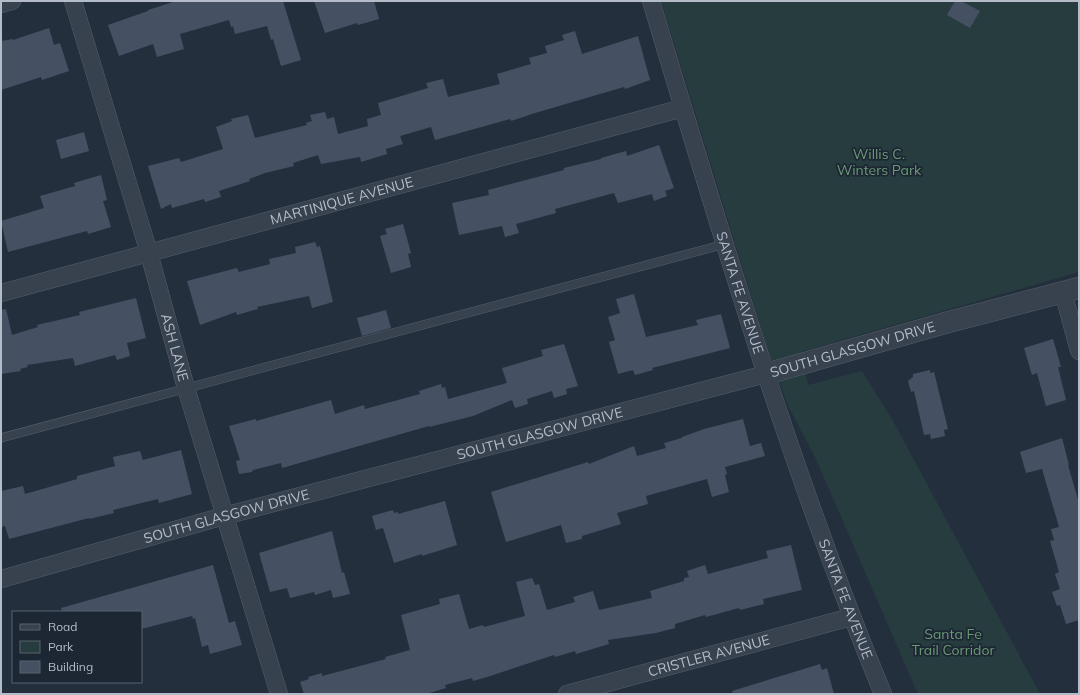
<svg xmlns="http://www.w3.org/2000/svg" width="1080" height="695" font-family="Mulish,sans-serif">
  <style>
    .green { fill: #263c3f }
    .building { fill: #455162 }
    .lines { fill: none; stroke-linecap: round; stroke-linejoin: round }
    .service-casing { stroke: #565f6c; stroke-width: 9 }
    .minor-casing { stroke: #565f6c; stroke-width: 18 }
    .tertiary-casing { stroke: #565f6c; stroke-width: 22 }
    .service { stroke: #38414e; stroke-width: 8 }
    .minor { stroke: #38414e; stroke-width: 17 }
    .tertiary { stroke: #38414e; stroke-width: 21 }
    .labels { text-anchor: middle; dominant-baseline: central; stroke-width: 3.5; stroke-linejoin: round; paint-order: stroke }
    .park-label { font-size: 14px; fill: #6b9a76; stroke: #1d2633 }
    .street-label { font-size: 14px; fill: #b4bcc9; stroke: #1d2633 }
  </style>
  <rect width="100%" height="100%" fill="#242f3e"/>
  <!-- green -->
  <polygon class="green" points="661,1 1079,1 1079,272 801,352 808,385 862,371 892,419 1040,694 918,694 815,457 788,406 767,348"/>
  <!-- building -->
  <g class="building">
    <polygon points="176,1 283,1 301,60 281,66 273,39 271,40 267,26 235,34 233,26 231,27 229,20 180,34 184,49 157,57 153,44 119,56 108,25 148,11 148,10"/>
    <polygon points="314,1 374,1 379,19 358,25 357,23 325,33"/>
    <polygon points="955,1 961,1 980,11 970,28 947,15"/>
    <polygon points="49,28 54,45 60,43 69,71 42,80 41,77 1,90 1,41 13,39 13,40"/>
    <polygon points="575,31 582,54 638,36 650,80 625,89 624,87 535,113 511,121 510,119 435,140 431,127 400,136 403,144 386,149 387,154 361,162 360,157 321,164 318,155 293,163 294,166 265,173 249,179 250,181 219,191 221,197 205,202 204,199 172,208 171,204 161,209 148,166 179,158 181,162 223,149 216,127 232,121 231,119 248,115 255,138 307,125 306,123 312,121 310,115 325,112 327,119 334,117 338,134 368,126 367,119 381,115 378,103 428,88 426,83 443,79 448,97 500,84 497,74 531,64 529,58 547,53 545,46 564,40 562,35"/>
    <polygon points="84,132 89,151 61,159 56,140"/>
    <polygon points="659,145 674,188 665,191 667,196 654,201 652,194 618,203 614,193 555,209 556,213 516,224 519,233 505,237 502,226 459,235 452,203 489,195 488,190 564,170 564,168 601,159 601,158 626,151 627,156"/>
    <polygon points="101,175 107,200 103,201 111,227 88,234 87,231 8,252 1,221 44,208 40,196 75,186 74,183"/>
    <polygon points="403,224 411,253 408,254 411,267 391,273 380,236 387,234 385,229"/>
    <polygon points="315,242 317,247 320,246 333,302 312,308 309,296 257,307 258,309 237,315 236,312 200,325 187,281 237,268 239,272 270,264 269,259 296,253 295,247"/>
    <polygon points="634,294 646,337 698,325 696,320 721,314 730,348 652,368 653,370 635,375 633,370 618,374 609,342 615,340 608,317 620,313 616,299"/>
    <polygon points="136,298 146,338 127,343 130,356 117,360 115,355 75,366 73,358 27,365 28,367 20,369 21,371 1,374 1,310 6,309 12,335 38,327 37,325 80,315 79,312"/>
    <polygon points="386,310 391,328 362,336 357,318"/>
    <polygon points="1053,339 1061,367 1058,367 1066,400 1046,406 1037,373 1032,375 1024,348"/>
    <polygon points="564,344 578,386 566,389 567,394 554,398 552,391 527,399 528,404 515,408 512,400 473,416 429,427 429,426 282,468 281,463 253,470 252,472 239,474 236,461 240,460 229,426 256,419 256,421 331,400 335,414 364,405 365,409 420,394 419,391 441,384 442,388 445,387 448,399 507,383 502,368 543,356 541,350"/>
    <polygon points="930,370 930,373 934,372 948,429 944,430 945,436 931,439 930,434 924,435 914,391 911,392 908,381 913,377 913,374"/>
    <polygon points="743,419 750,446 761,443 765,456 725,467 727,474 725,475 729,492 712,497 707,479 646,496 648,504 617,513 621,524 582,536 582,539 566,543 561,525 506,542 491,492 588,462 589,464 634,446 637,456 666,448 664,443 682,438 682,437 704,429"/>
    <polygon points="1062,438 1069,465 1068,465 1079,503 1079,620 1066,624 1060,605 1057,606 1052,592 1060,589 1055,574 1059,572 1050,541 1054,540 1051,529 1059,527 1042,469 1026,473 1020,452"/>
    <polygon points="181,450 192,494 159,503 158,499 113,510 114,513 89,519 89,518 9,539 5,526 1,527 1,491 23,486 25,494 77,479 77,476 115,466 113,457 140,451 143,460"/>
    <polygon points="445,501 457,545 422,556 422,554 394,563 383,528 376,530 372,516 393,510 394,513 398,512 398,514"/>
    <polygon points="332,531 342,573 344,572 350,594 333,598 331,590 315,595 314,592 290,598 287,588 270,592 259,553"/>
    <polygon points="791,545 802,590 763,599 764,604 740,610 739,608 706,617 705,615 675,624 675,628 656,633 608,640 609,644 576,654 575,651 555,657 554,655 487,677 473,681 472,678 445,685 446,688 426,694 304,694 300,682 309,679 308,677 322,673 322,676 386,659 385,657 410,650 401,615 440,604 439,599 459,594 469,629 483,625 484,627 525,616 516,582 532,578 535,585 539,584 547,610 575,602 573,597 593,591 599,610 652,598 650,591 684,581 684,578 689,577 687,571 705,565 708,574 768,558 766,551"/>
    <polygon points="213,565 229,623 235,621 242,645 210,654 208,645 202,647 195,618 193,619 192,616 141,629 141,612 62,612 61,608"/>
    <polygon points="820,664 822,670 827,668 834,694 733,694 732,691"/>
  </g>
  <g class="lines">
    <defs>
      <polyline id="service" points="1,438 725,244"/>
      <g id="minor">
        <path id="s1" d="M73 1 149 253 186 388 279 694"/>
        <path id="s2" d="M651 1C721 234 790 469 883 694"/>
        <polyline points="1,4 12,1"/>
        <polyline points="1063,292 1079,351"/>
        <path id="s3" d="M1 293 683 108"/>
        <path id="s4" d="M1 579 224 516 766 374"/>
        <path id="s5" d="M567 694 851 617"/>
      </g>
      <g id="tertiary">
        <path id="s6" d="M766 374 945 323 1079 288"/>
      </g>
    </defs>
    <!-- service casing -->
    <use href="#service" class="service-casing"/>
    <!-- minor casing -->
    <use href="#minor" class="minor-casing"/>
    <!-- tertiary casing -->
    <use href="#tertiary" class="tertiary-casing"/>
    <!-- service -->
    <use href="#service" class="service"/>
    <!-- minor -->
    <use href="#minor" class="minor"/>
    <!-- tertiary -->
    <use href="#tertiary" class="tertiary"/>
  </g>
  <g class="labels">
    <!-- park labels -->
    <g class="park-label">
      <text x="879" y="154">Willis C.<tspan x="879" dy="16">Winters Park</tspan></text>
      <text x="953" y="634">Santa Fe<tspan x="953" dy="16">Trail Corridor</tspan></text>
    </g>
    <!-- street labels -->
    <g class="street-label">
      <text stroke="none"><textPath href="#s3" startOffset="353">MARTINIQUE AVENUE</textPath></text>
      <text stroke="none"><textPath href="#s2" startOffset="305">SANTA FE AVENUE</textPath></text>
      <text stroke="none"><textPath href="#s1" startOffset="361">ASH LANE</textPath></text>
      <text stroke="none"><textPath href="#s6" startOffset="90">SOUTH GLASGOW DRIVE</textPath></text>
      <text stroke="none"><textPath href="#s4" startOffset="558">SOUTH GLASGOW DRIVE</textPath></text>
      <text stroke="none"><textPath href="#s4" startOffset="234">SOUTH GLASGOW DRIVE</textPath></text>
      <text stroke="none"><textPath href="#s2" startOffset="629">SANTA FE AVENUE</textPath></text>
      <text stroke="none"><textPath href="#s5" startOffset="147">CRISTLER AVENUE</textPath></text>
    </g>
  </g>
  <!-- border -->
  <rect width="1080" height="695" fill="none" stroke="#b4bcc9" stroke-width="4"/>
  <!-- legend -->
  <rect x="12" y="611" width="130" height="72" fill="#1d2633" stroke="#59626f"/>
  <rect x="20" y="624" width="20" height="6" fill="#38414e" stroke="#59626f"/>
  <text x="48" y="631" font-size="12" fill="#b4bcc9">Road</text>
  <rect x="20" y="641" width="20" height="12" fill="#263c3f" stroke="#59626f"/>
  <text x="48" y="651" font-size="12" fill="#b4bcc9">Park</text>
  <rect x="20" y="661" width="20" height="12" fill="#455162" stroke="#59626f"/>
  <text x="48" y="671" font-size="12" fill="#b4bcc9">Building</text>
</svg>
